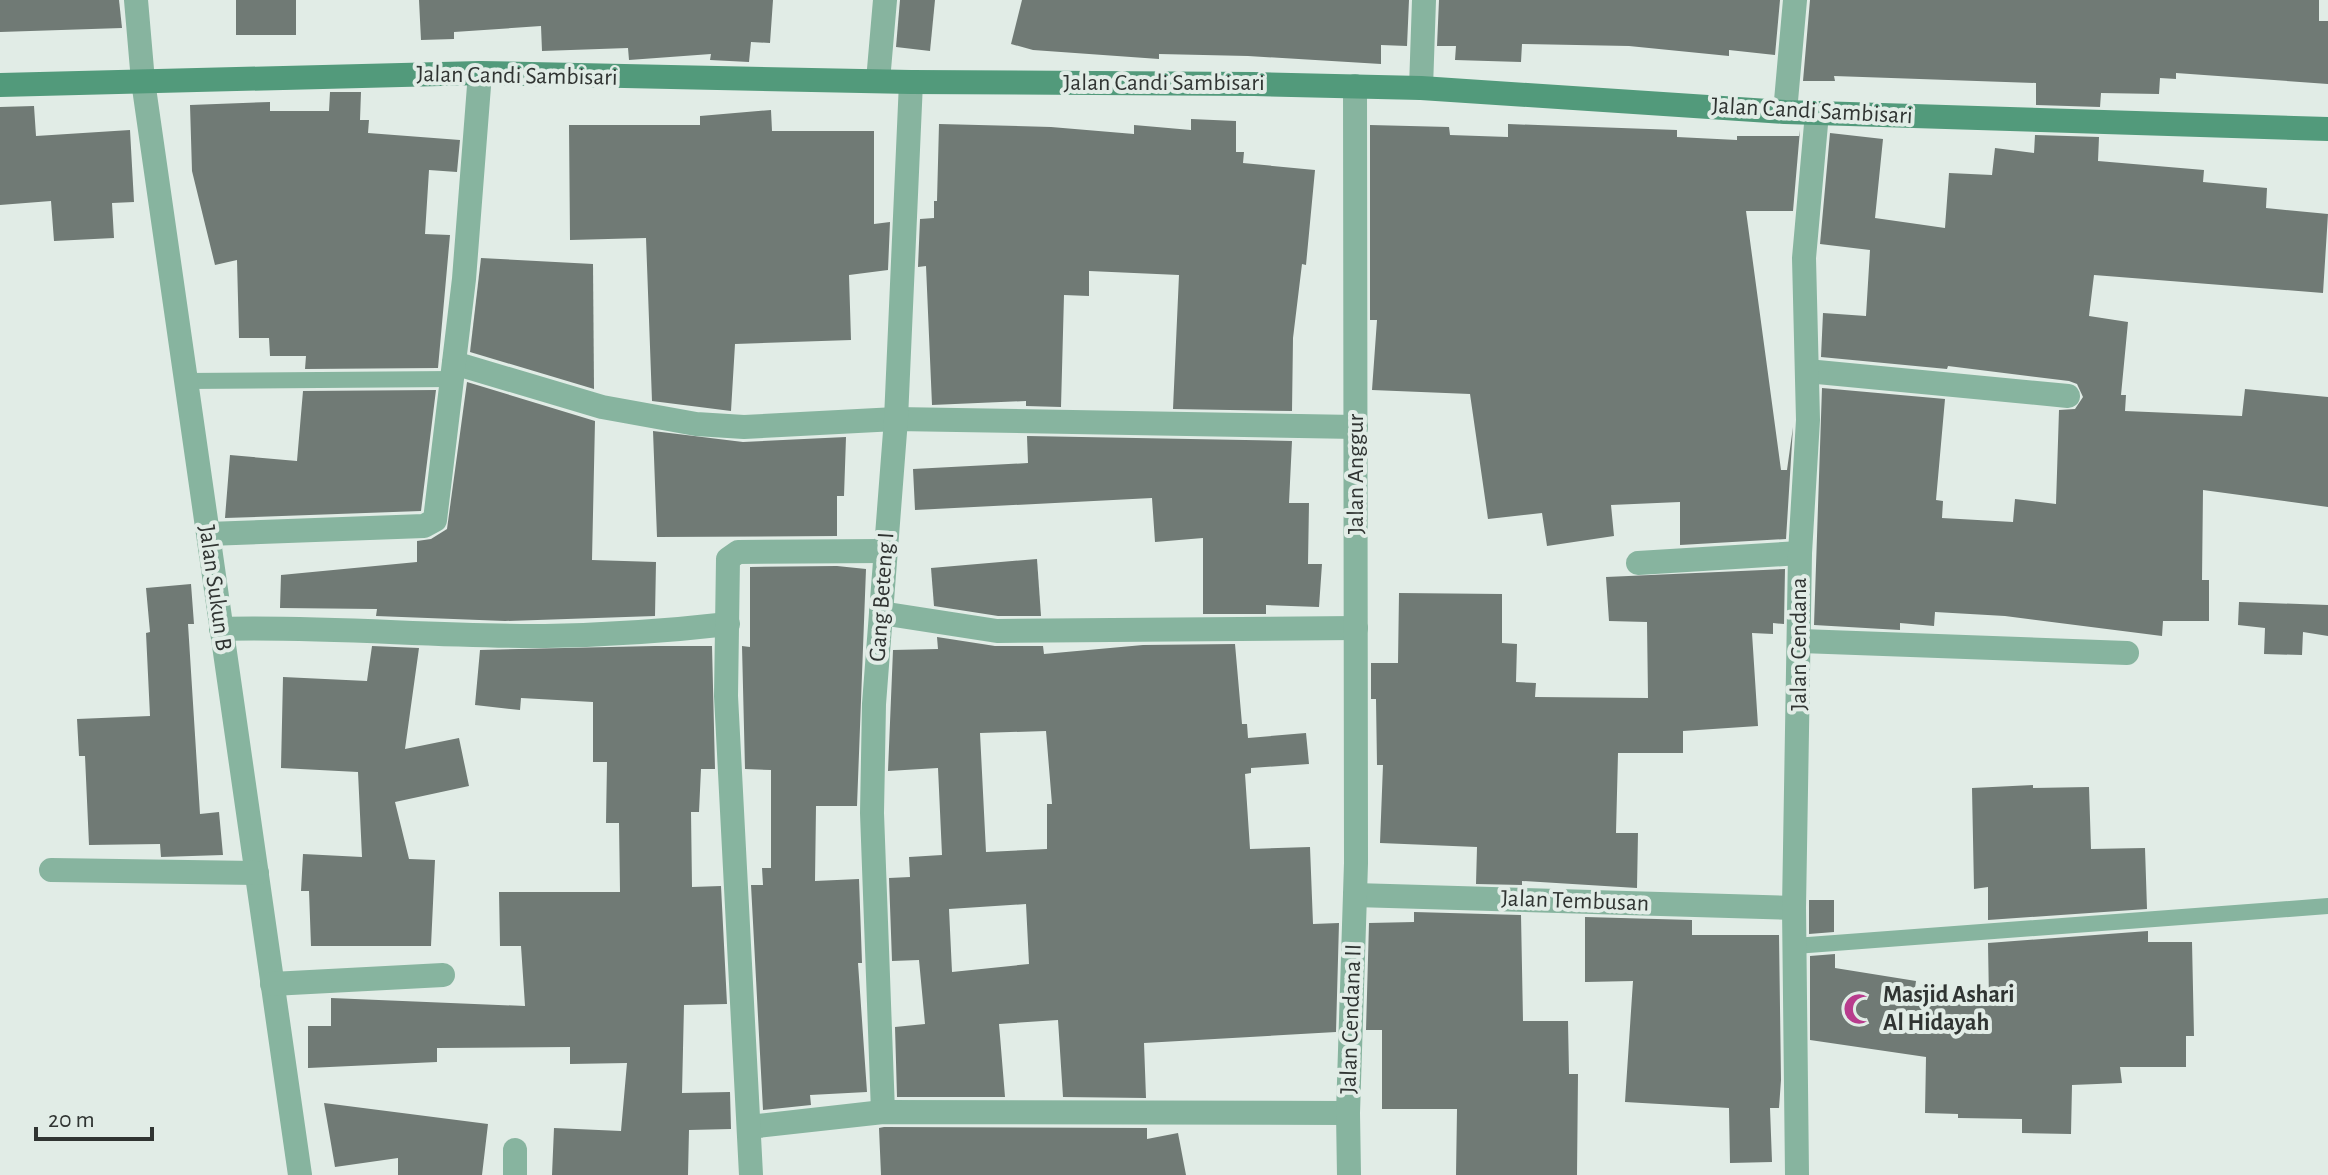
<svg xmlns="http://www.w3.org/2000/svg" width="2328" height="1175" font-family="'Alegreya Sans',sans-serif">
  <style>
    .building { fill: #707a75; fill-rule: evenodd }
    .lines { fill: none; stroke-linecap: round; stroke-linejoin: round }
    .lane { stroke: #87b49f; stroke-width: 16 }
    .street { stroke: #87b49f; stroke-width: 24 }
    .secondary { stroke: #529a7b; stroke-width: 24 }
    .labels { text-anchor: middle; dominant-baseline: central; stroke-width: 8; stroke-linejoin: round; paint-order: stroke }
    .street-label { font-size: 24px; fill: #303432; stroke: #e1ece6 }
    .poi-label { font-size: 24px; font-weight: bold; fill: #303432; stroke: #e1ece6; text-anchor: start }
  </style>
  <rect width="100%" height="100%" fill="#e1ece6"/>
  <!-- building -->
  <g class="building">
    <polygon points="0,0 119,0 122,28 0,32"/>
    <rect x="236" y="0" width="60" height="35"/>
    <polygon points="419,0 773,0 770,43 751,42 749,62 710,60 711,54 629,60 628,48 542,51 541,26 454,32 454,39 421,40"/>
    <polygon points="900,0 935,0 930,51 896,47"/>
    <polygon points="1022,0 1409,0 1407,46 1381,45 1381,64 1248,56 1159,54 1159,59 1033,50 1011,44"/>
    <polygon points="1439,0 1780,0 1775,55 1729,50 1729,56 1629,46 1522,44 1521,62 1455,60 1456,46 1437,46"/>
    <polygon points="1810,0 2319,0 2319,21 2328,21 2328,84 2176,73 2176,79 2160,78 2159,94 2101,93 2100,107 2036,105 2036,83 1834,76 1835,81 1803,81"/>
    <polygon points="330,92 361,92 360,120 369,120 368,133 460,140 457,172 429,170 425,234 450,235 438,368 305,369 306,356 270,356 269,338 239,338 237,260 215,265 192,171 190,105 270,102 270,111 329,111"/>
    <polygon points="34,106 36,136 130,130 134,202 112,203 114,238 54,241 51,201 0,205 0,107"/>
    <polygon points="771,110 772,131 874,131 874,224 890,222 888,270 849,275 851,340 735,344 731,411 652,401 646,238 570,240 569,125 700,125 700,116"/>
    <polygon points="1191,119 1236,121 1236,152 1244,152 1243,163 1315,170 1306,265 1302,264 1293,338 1292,411 1173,409 1179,275 1089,271 1089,296 1064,295 1061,407 1026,406 1026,401 932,405 926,266 918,267 920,219 934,218 934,201 937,201 939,124 1051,127 1134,134 1134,125 1191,130"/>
    <polygon points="1508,124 1677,130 1677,137 1737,140 1737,136 1800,136 1800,130 1793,211 1746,211 1781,470 1787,470 1793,427 1786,539 1680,545 1680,502 1611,505 1614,536 1547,546 1542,513 1488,519 1470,394 1372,390 1377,320 1370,320 1370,125 1449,127 1450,135 1508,137"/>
    <polygon points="1830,133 1883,139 1875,218 1945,228 1949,173 1992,175 1995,148 2034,153 2035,135 2099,137 2098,161 2204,170 2203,182 2267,188 2266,208 2328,214 2323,293 2094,275 2089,316 2128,322 2121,395 2126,395 2125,411 2242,416 2245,389 2328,397 2328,507 2203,490 2202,580 2209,580 2209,621 2163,621 2162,636 2005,616 1935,612 1934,626 1900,623 1900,630 1814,625 1822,388 1945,399 1936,500 1943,501 1942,518 2013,522 2015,499 2056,504 2059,410 2075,409 2083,397 2077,384 2069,381 1948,366 1947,369 1821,357 1823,313 1866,316 1870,250 1820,244"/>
    <polygon points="481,258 593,264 594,389 470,352"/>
    <polygon points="467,382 595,421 592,560 656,562 655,616 505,621 376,616 377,609 280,608 281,575 417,562 417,541 431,539 447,529"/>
    <polygon points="436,390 421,511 225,518 230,455 297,461 303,391"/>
    <polygon points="653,431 743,442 846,437 844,496 837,496 837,536 657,537"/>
    <polygon points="1027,436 1292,441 1289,503 1309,503 1308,564 1322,564 1319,607 1266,605 1266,614 1203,614 1203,538 1155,542 1152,498 915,510 913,469 1028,463"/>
    <polygon points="1037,559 1041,616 998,616 934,606 931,568"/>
    <polygon points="837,566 866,569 857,806 816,806 815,881 859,879 862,963 858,963 867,1092 810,1095 811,1105 763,1110 751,885 763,885 762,868 771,868 771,770 745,769 742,646 750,647 750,567"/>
    <polygon points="1785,569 1784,624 1773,623 1773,634 1752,633 1758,726 1683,731 1683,753 1618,753 1616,833 1638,833 1637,888 1522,881 1522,885 1476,884 1477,847 1380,843 1383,765 1377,765 1376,699 1371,699 1371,663 1398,663 1399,593 1502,594 1502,643 1517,644 1516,682 1536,683 1535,697 1648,698 1647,622 1609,621 1606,577"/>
    <polygon points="191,584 194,624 188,624 200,814 219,812 223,855 161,857 160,844 89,845 85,756 79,756 77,719 150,716 146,633 150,632 146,588"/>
    <polygon points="2239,602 2328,605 2328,636 2303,632 2302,655 2264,654 2265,628 2238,625"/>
    <path d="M937 637 995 646H1043L1044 654 1143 645 1235 644 1242 724H1247L1248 738 1306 733 1309 764 1251 768V773L1245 774 1250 849 1310 847 1313 924 1339 923 1336 1032 1144 1043 1146 1098 1063 1097 1058 1020 999 1024 1005 1097H897L895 1027 925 1024 919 960 892 961 889 878 910 877 909 857 942 855 938 768 888 771 893 650 938 649ZM1046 731 1052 804H1047V849L986 852 980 733ZM1026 904 1029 964 952 972 949 909Z"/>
    <polygon points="372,646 419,648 405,749 459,738 469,786 395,802 409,859 435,860 431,946 311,946 309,891 301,891 303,854 362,857 358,772 281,768 283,677 367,681"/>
    <polygon points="655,646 712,646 715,769 701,769 699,812 691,812 692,887 721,886 727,1004 684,1005 682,1093 730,1092 731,1129 689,1130 688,1175 552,1175 554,1128 621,1131 627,1063 570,1064 570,1047 437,1048 437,1062 308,1068 308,1026 331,1026 331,998 525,1006 521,946 500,946 499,892 620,892 619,823 606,823 607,762 593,762 593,702 521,698 520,710 475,705 480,650"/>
    <polygon points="2033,785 2033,788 2089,787 2091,849 2145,848 2147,909 1988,920 1988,887 1974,889 1972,788"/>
    <polygon points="1809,900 1834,900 1834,932 1809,934"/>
    <polygon points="1414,912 1521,915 1523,1021 1568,1021 1569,1074 1578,1074 1577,1175 1456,1175 1457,1109 1382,1109 1382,1030 1366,1030 1369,923 1414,922"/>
    <polygon points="1585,917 1692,920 1692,935 1779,935 1781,1080 1779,1108 1770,1108 1772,1162 1730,1163 1729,1108 1625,1102 1633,981 1585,982"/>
    <polygon points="2148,931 2148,942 2192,942 2194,1036 2186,1036 2186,1067 2120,1067 2122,1083 2072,1085 2071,1134 2022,1133 2022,1119 1958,1118 1958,1114 1925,1113 1926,1057 1810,1040 1810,956 1835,954 1835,968 1916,981 1913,1002 1989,1001 1988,943"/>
    <polygon points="324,1103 488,1124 482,1175 398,1175 398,1158 335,1167"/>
    <polygon points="884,1127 1147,1128 1147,1139 1178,1133 1186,1175 881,1175 879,1128"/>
  </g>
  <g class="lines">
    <!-- lane -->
    <g class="lane">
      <polyline points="186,381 452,379"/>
      <polyline points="1795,946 2328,906"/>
    </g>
    <!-- street -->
    <g class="street">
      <polyline points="136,0 143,81 300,1175"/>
      <polyline points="878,81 885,0"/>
      <polyline points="1421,88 1424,0"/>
      <polyline points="1785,112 1795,0"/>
      <polyline points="454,363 602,407 696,424 744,427 896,419 1356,427"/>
      <polyline points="1807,371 2068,396"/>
      <polyline points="208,534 424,526 435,520 464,279 480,73"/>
      <polyline points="1638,563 1800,553"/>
      <polyline points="881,613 997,631 1356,628"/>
      <path d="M221 629C329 626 437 637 545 636 606 635 667 631 728 624"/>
      <polyline points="1801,641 2127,653"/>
      <polyline points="51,870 257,873"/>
      <polyline points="1355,895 1794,908"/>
      <polyline points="272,984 443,975"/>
      <polyline points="883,1112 872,813 874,704 896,419 911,82"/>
      <polyline points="749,1127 883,1112 1348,1113"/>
      <polyline points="515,1175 515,1150"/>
      <polyline points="751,1175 726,696 728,559 738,552 884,551"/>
      <polyline points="1349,1175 1348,1113 1356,863 1355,86"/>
      <polyline points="1797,1175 1794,908 1800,553 1808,420 1804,258 1817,113"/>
    </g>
    <!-- secondary -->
    <polyline class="secondary" points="0,85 480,73 911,82 1254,84 1421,88 1785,112 2328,129"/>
  </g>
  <!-- icons -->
  <defs>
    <symbol id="mosque-bare" viewBox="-9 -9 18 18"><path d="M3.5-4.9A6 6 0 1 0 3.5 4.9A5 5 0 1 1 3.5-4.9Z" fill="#b83c8d" stroke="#e1ece6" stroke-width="2.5" paint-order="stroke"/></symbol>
  </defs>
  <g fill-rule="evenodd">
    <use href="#mosque-bare" x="1837" y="987" width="44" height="44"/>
  </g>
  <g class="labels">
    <!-- street labels -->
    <g class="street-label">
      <text transform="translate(517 76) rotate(1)">Jalan Candi Sambisari</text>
      <text x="1164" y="83">Jalan Candi Sambisari</text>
      <text transform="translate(1812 111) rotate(3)">Jalan Candi Sambisari</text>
      <text transform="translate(1356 474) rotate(-90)">Jalan Anggur</text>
      <text transform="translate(215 588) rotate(82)">Jalan Sukun B</text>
      <text transform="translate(882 597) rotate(-86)">Gang Beteng I</text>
      <text transform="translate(1799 644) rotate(-90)">Jalan Cendana</text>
      <text transform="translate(1575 901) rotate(2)">Jalan Tembusan</text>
      <text transform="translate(1351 1019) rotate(-88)">Jalan Cendana II</text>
    </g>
    <!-- poi labels -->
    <g class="poi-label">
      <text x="1883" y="995">Masjid Ashari<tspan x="1883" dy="28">Al Hidayah</tspan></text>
    </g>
  </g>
  <!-- scale -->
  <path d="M36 1127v12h116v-12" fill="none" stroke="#303432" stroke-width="4"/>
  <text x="48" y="1127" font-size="24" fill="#303432" stroke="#e1ece6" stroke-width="6" paint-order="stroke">20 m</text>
</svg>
